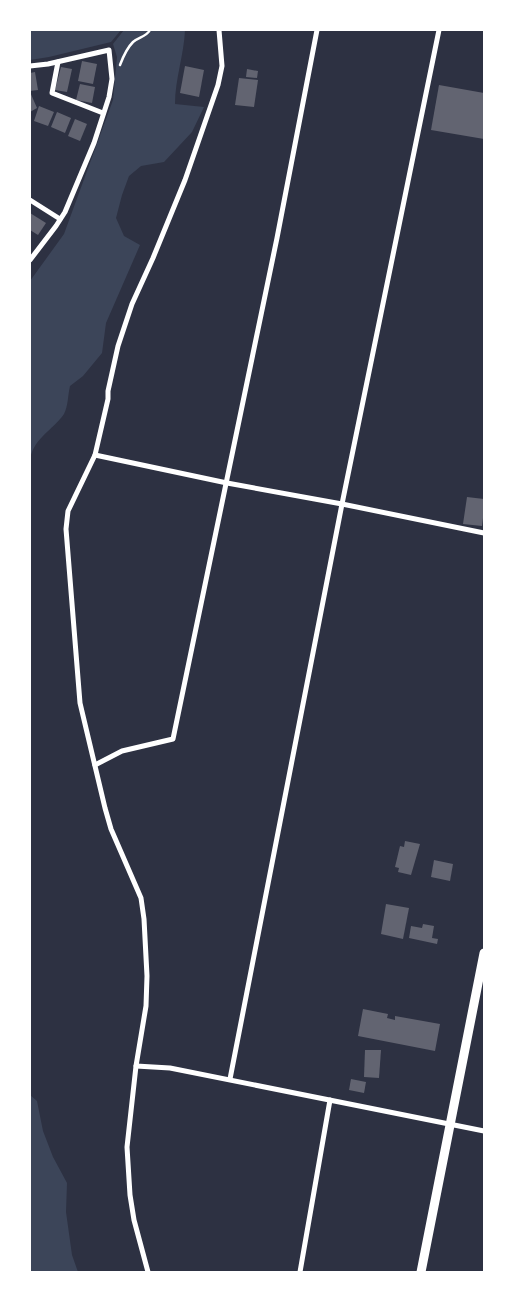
<svg xmlns="http://www.w3.org/2000/svg" width="514" height="1302" font-family="'Source Sans 3',sans-serif">
  <style>
    .green { fill: #3c4559 }
    .building { fill: #626471 }
    .lines { fill: none; stroke-linecap: round; stroke-linejoin: round }
    .path { stroke: #fff; stroke-width: 2.5 }
    .minor { stroke: #fff; stroke-width: 5 }
    .tertiary { stroke: #fff; stroke-width: 9 }
  </style>
  <rect width="100%" height="100%" fill="#2d3142"/>
  <!-- green -->
  <g class="green">
    <polygon points="30,30 121,30 111,42 49,57 30,60"/>
    <path d="M124 30H185C184 55 175 79 175 104L204 107 192 132 164 162 141 166 129 176 122 195 116 218 124 236 140 245 106 323 102 353 83 376 70 386C68 394 68 407 64 414 53 430 31 440 30 462V281L64 234 113 100 117 57 113 44Z"/>
    <polygon points="30,1095 37,1101 43,1131 53,1157 67,1183 66,1212 72,1255 78,1272 30,1272"/>
  </g>
  <!-- building -->
  <g class="building">
    <polygon points="82,61 97,64 93,84 78,81"/>
    <polygon points="185,66 204,70 199,97 180,93"/>
    <polygon points="61,67 72,69 67,92 55,90"/>
    <polygon points="247,69 258,71 257,78 246,77"/>
    <polygon points="35,72 38,90 30,91 30,73"/>
    <polygon points="239,78 258,80 254,107 235,105"/>
    <polygon points="80,84 95,87 92,103 76,100"/>
    <polygon points="439,85 484,93 484,139 431,130"/>
    <polygon points="30,92 37,108 30,112"/>
    <polygon points="39,106 54,112 48,126 34,121"/>
    <polygon points="57,112 71,118 65,133 51,127"/>
    <polygon points="75,119 87,124 80,141 68,136"/>
    <polygon points="30,213 46,223 38,235 30,230"/>
    <polygon points="467,497 484,499 484,518 483,518 482,526 463,524"/>
    <polygon points="405,841 420,844 411,875 398,872 399,868 395,867 400,846 404,847"/>
    <polygon points="434,860 453,864 450,881 431,877"/>
    <polygon points="386,904 409,908 403,939 381,934"/>
    <polygon points="423,924 434,926 432,938 438,939 437,944 409,938 411,926 422,928"/>
    <polygon points="363,1009 388,1014 387,1018 395,1020 395,1016 440,1024 435,1051 358,1036"/>
    <polygon points="365,1050 381,1050 379,1078 364,1077"/>
    <polygon points="351,1079 366,1082 364,1093 349,1090"/>
  </g>
  <g class="lines">
    <!-- path -->
    <path class="path" d="M120 65C123 57 127 48 133 42 139 37 146 37 150 30"/>
    <!-- minor -->
    <g class="minor">
      <polyline points="58,62 52,93 103,113"/>
      <polyline points="30,66 48,64 109,50 112,79 109,97 94,143 65,212 56,226 30,260"/>
      <polyline points="30,200 60,219"/>
      <polyline points="95,455 227,483 342,504 484,533"/>
      <polyline points="95,765 122,751 173,739 277,238 317,30"/>
      <polyline points="136,1066 170,1068 484,1131"/>
      <polyline points="230,1079 342,504 439,30"/>
      <polyline points="148,1272 134,1220 130,1195 127,1147 136,1066 146,1006 147,976 144,919 141,898 111,829 105,808 80,703 66,529 68,511 95,455 108,399 108,391 118,346 132,304 153,258 185,180 218,85 222,66 219,30"/>
      <polyline points="300,1272 330,1100"/>
    </g>
    <!-- tertiary -->
    <polyline class="tertiary" points="421,1272 484,953"/>
  </g>
  <!-- border -->
  <rect width="514" height="1302" fill="none" stroke="#ffffff" stroke-width="62"/>
</svg>
